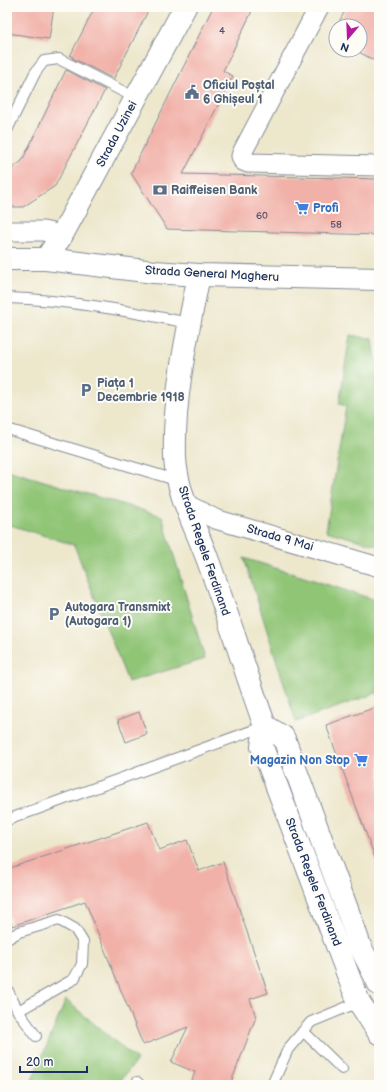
<svg xmlns="http://www.w3.org/2000/svg" width="386" height="1092" font-family="'Balsamiq Sans',sans-serif">
  <style>
    .green { fill: #90c576; stroke: #567a6a }
    .building { fill: #f1b1a8 }
    .lines { fill: none; stroke-linecap: round; stroke-linejoin: round }
    .lane-casing { stroke: #848b95; stroke-width: 12 }
    .street-casing { stroke: #848b95; stroke-width: 21 }
    .secondary-casing { stroke: #848b95; stroke-width: 24 }
    .lane { stroke: #fff; stroke-width: 10 }
    .street { stroke: #fff; stroke-width: 19 }
    .secondary { stroke: #fff; stroke-width: 22 }
    .labels { text-anchor: middle; dominant-baseline: central; stroke-width: 4; stroke-linejoin: round; paint-order: stroke }
    .number-label { font-size: 10px; fill: #505070 }
    .service-label { font-size: 12px; font-weight: bold; fill: #4e5e75; stroke: #fdfcf7; text-anchor: start }
    .street-label { font-size: 12px; fill: #1b2f5e; stroke: #fdfcf7 }
    .shop-label { font-size: 12px; font-weight: bold; fill: #366cbe; stroke: #fdfcf7; text-anchor: start }
  </style>
  <rect width="100%" height="100%" fill="#fdfcf7"/>
  <filter id="ink" filterUnits="userSpaceOnUse"><feTurbulence type="fractalNoise" baseFrequency=".025" numOctaves="2"/><feDisplacementMap in="SourceGraphic" scale="8" xChannelSelector="R" yChannelSelector="G"/><feConvolveMatrix kernelMatrix="1 2 1 2 8 2 1 2 1" color-interpolation-filters="sRGB"/></filter>
  <filter id="wash" filterUnits="userSpaceOnUse"><feTurbulence type="fractalNoise" baseFrequency=".012" numOctaves="4" result="noise"/><feDisplacementMap in="SourceGraphic" scale="16" xChannelSelector="R" yChannelSelector="G"/><feGaussianBlur stdDeviation="0.9" result="paint"/><feColorMatrix in="noise" values="0 0 0 0 0 0 0 0 0 0 0 0 0 0 0 0 0 1.4 0 .05"/><feComposite in="paint" operator="in"/></filter>
  <g filter="url(#wash)">
    <rect width="100%" height="100%" fill="#ede7cc"/>
    <!-- green -->
    <g class="green">
      <polygon points="350,335 373,339 379,379 379,546 326,531 346,406 339,404"/>
      <polygon points="7,470 162,516 205,659 128,682 74,545 7,524"/>
      <polygon points="244,558 379,601 379,692 296,722"/>
      <polygon points="66,1000 137,1060 117,1085 30,1085"/>
    </g>
    <g id="blocks">
      <!-- building -->
      <g class="building">
        <polygon points="11,7 54,7 49,39 7,33"/>
        <polygon points="95,7 150,7 114,78 112,77 112,78 72,58 73,57 70,56"/>
        <polygon points="213,7 254,7 223,71 233,76 183,174 379,179 379,235 167,229 131,173"/>
        <polygon points="347,7 379,7 379,63 355,50 360,50 360,26 337,26"/>
        <polygon points="66,70 105,90 55,186 23,207 7,207 7,172 22,161"/>
        <polygon points="379,706 379,862 377,863 326,725"/>
        <polygon points="139,712 147,734 126,742 118,720"/>
        <polygon points="148,822 159,850 187,840 199,871 223,862 268,993 250,999 256,1017 230,1085 190,1085 195,1072 171,1062 188,1027 143,1045 85,901 12,926 7,910 7,869"/>
      </g>
    </g>
  </g>
  <g filter="url(#ink)">
    <use href="#blocks" fill-opacity="0" stroke="#848b95" stroke-width="1"/>
    <g class="lines">
      <defs>
        <g id="lane">
          <polyline points="7,130 35,73 44,61 59,59 136,98"/>
          <path d="M7 298C70 300 128 311 189 323"/>
          <polyline points="7,429 179,481"/>
          <polyline points="7,820 265,726"/>
          <polyline points="7,939 19,932 59,920 75,929 83,942 82,964 74,979 18,1011"/>
          <polyline points="7,989 18,1011 36,1036"/>
          <polyline points="303,1031 342,1069"/>
          <polyline points="137,1082 140,1085"/>
          <polyline points="272,1085 288,1049 311,1022 359,1002"/>
        </g>
        <g id="street">
          <polyline points="319,7 243,151 241,156 243,161 248,163 378,166"/>
          <polyline points="7,231 43,231 62,235"/>
          <polyline points="184,503 215,519 379,567"/>
        </g>
        <g id="secondary">
          <polyline points="7,259 46,259 154,272 199,275 379,279"/>
          <polyline points="46,259 62,235 185,7"/>
          <path d="M199 275C187 336 173 396 175 458 177 494 195 525 207 558 228 614 245 671 265 726L262 747 353 988 359 1002 379 1033"/>
          <polyline points="265,726 283,737 285,741 351,920 360,946 379,984"/>
        </g>
      </defs>
      <!-- lane casing -->
      <use href="#lane" class="lane-casing"/>
      <!-- street casing -->
      <use href="#street" class="street-casing"/>
      <!-- secondary casing -->
      <use href="#secondary" class="secondary-casing"/>
      <!-- lane -->
      <use href="#lane" class="lane"/>
      <!-- street -->
      <use href="#street" class="street"/>
      <!-- secondary -->
      <use href="#secondary" class="secondary"/>
    </g>
  </g>
  <!-- icons -->
  <defs>
    <symbol id="civic-bare" viewBox="-9 -9 18 18"><path d="M-.6-6.5H3V-4.5H.6V-3L4-1V1h2V6H-6V1h2V-1L-.6-3ZM-1.2 2.5V6h2.4V2.5Z" fill="#5c6f8a" stroke="#fdfcf7" stroke-width="2.5" paint-order="stroke"/></symbol>
    <symbol id="bank-bare" viewBox="-9 -9 18 18"><path d="M-6-4H6V4H-6ZM0-2.3a2.3 2.3 0 1 0 0 4.6a2.3 2.3 0 1 0 0-4.6Z" fill="#5c6f8a" stroke="#fdfcf7" stroke-width="2.5" paint-order="stroke"/></symbol>
    <symbol id="supermarket-bare" viewBox="-9 -9 18 18"><path d="M-6-5.5h2.5l.6 2H6L4.5 2H-2.5L-4.4-4H-6ZM-1.5 3.2a1.3 1.3 0 1 0 .1 0ZM3 3.2a1.3 1.3 0 1 0 .1 0Z" fill="#3f7fe0" stroke="#fdfcf7" stroke-width="2.5" paint-order="stroke"/></symbol>
    <symbol id="parking-bare" viewBox="-9 -9 18 18"><path d="M-3.5-5.5H1a3.5 3.5 0 0 1 0 7H-1V5.5H-3.5ZM-1-3.4V-.6H.8a1.4 1.4 0 0 0 0-2.8Z" fill="#5c6f8a" stroke="#fdfcf7" stroke-width="2.5" paint-order="stroke"/></symbol>
  </defs>
  <g fill-rule="evenodd">
    <use href="#civic-bare" x="182" y="82" width="20" height="20"/>
    <use href="#bank-bare" x="150" y="180" width="20" height="20"/>
    <use href="#supermarket-bare" x="292" y="198" width="20" height="20"/>
    <use href="#parking-bare" x="76" y="380" width="20" height="20"/>
    <use href="#parking-bare" x="44" y="604" width="20" height="20"/>
    <use href="#supermarket-bare" x="351" y="750" width="20" height="20"/>
  </g>
  <g class="labels">
    <!-- number labels -->
    <g class="number-label">
      <text x="222" y="31">4</text>
      <text x="262" y="216">60</text>
      <text x="336" y="225">58</text>
    </g>
    <!-- service labels -->
    <g class="service-label">
      <text x="203" y="85">Oficiul Poștal<tspan x="203" dy="14">6 Ghișeul 1</tspan></text>
      <text x="171" y="190">Raiffeisen Bank</text>
      <text x="97" y="383">Piața 1<tspan x="97" dy="14">Decembrie 1918</tspan></text>
      <text x="65" y="607">Autogara Transmixt<tspan x="65" dy="14">(Autogara 1)</tspan></text>
    </g>
    <!-- street labels -->
    <g class="street-label">
      <text transform="translate(117 134) rotate(-62)">Strada Uzinei</text>
      <text transform="translate(212 274) rotate(3)">Strada General Magheru</text>
      <text transform="translate(280 538) rotate(16)">Strada 9 Mai</text>
      <text transform="translate(204 551) rotate(71)">Strada Regele Ferdinand</text>
      <text transform="translate(313 882) rotate(69)">Strada Regele Ferdinand</text>
    </g>
    <!-- shop labels -->
    <g class="shop-label">
      <text x="313" y="208">Profi</text>
      <text x="350" y="760" text-anchor="end">Magazin Non Stop</text>
    </g>
  </g>
  <!-- margin -->
  <rect width="386" height="1092" fill="none" stroke="#fdfcf7" stroke-width="24"/>
  <!-- north arrow -->
  <g transform="translate(348 38) rotate(199)"><circle r="19" fill="#fdfcf7" stroke="#a3aaba"/>
  <path d="M0-3L7 15L0 10L-7 15Z" fill="#b5179e"/>
  <text y="-6" font-size="11" font-weight="bold" text-anchor="middle" fill="#1b2f5e">N</text>
  </g>
  <!-- scale -->
  <path d="M20 1066v6h67v-6" fill="none" stroke="#1b2f5e" stroke-width="2"/>
  <text x="26" y="1066" font-size="12" fill="#1b2f5e" stroke="#fdfcf7" stroke-width="3" paint-order="stroke">20 m</text>
</svg>
